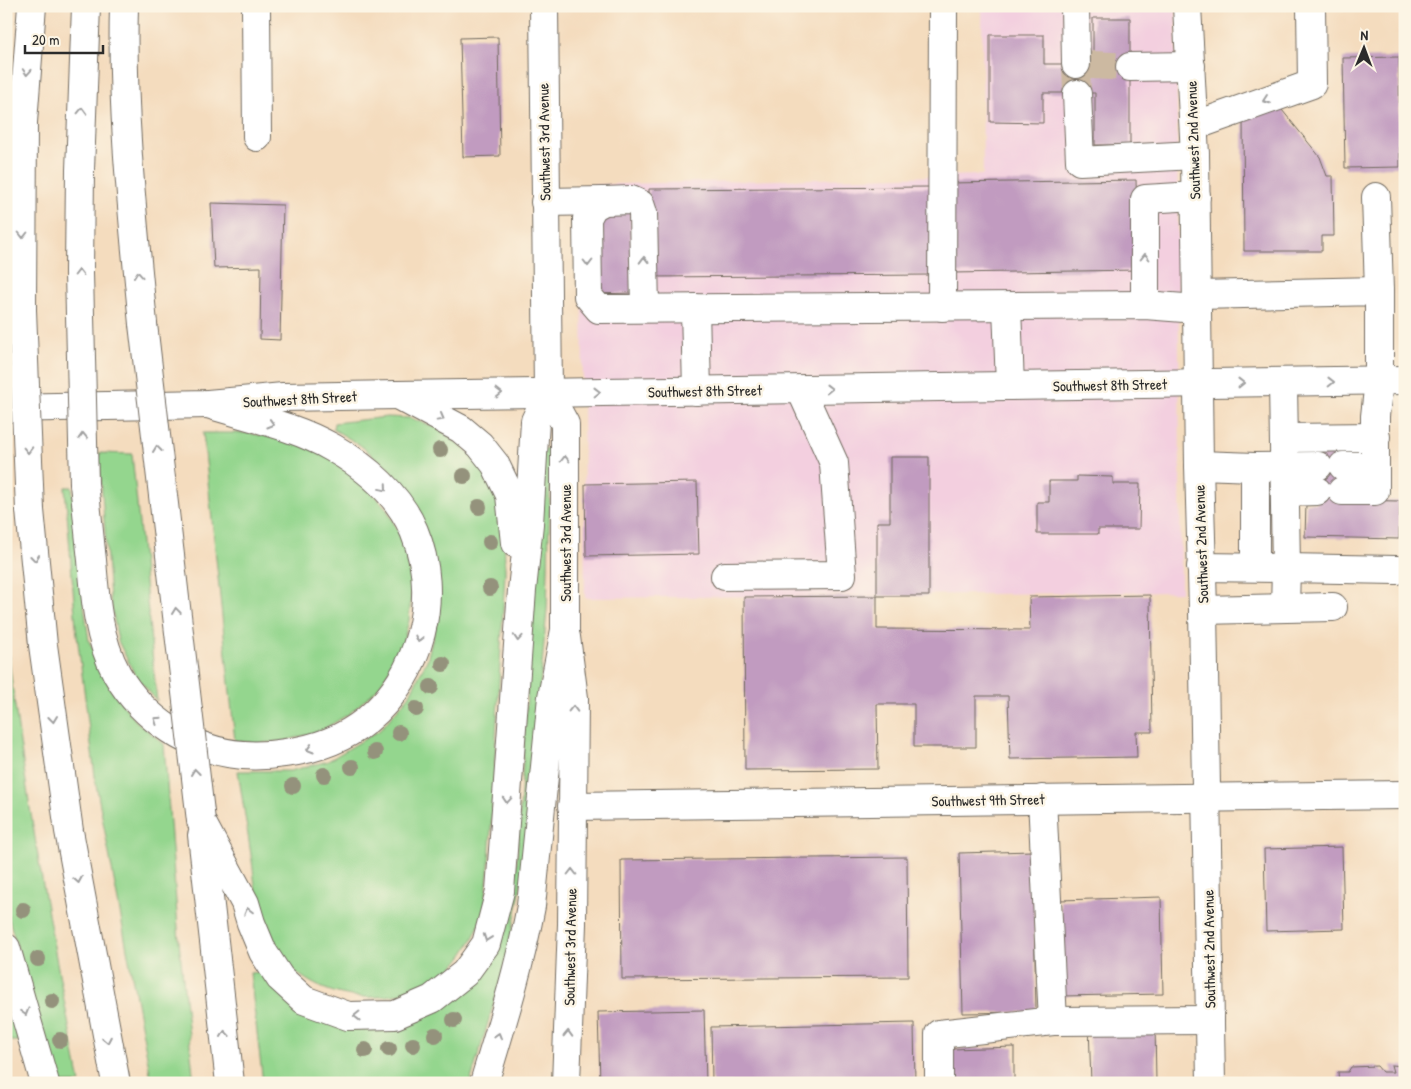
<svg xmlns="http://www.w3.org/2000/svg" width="1411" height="1089" font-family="'Patrick Hand',sans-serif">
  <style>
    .built { fill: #f3cfdf }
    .green { fill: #94d68e; stroke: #60805c }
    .building { fill: #c19bc0 }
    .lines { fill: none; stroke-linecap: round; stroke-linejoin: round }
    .minor-tunnel { stroke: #ccb9a1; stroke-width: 28; stroke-dasharray: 28 14; stroke-linecap: butt }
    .minor-casing { stroke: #71695e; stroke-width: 30 }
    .major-casing { stroke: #71695e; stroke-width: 30 }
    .highway-casing { stroke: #71695e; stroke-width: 30 }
    .minor { stroke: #fff; stroke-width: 28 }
    .major { stroke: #fff; stroke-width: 28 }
    .highway { stroke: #fff; stroke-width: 28 }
    .highway-bridge-casing { stroke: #71695e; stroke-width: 30; stroke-linecap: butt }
    .highway-bridge { stroke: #fff; stroke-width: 28 }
    .tree { fill: #94927b }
    .oneway { stroke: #a0a0a0 }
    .labels { text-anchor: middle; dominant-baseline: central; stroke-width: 5; stroke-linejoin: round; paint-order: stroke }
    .street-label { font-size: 15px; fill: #2b2b2b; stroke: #fcf5e5 }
  </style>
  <rect width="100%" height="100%" fill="#fcf5e5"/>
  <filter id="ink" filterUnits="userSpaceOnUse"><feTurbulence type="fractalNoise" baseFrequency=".02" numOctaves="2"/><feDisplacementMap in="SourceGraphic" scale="10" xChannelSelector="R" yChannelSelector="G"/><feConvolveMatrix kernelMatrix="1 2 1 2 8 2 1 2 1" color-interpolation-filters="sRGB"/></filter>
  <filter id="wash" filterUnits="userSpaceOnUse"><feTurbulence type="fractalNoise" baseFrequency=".0096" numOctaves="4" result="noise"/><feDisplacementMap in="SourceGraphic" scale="20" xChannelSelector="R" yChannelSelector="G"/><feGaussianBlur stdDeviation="1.12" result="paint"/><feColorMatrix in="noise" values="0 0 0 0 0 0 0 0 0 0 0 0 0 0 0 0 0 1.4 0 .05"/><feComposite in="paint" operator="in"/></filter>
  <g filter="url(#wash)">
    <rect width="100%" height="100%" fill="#f4dcbe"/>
    <!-- built -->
    <polygon class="built" points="982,6 1176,6 1181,592 585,598 581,185 983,175"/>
    <!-- green -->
    <g class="green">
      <path d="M387 417 410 418 438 428 481 462 504 512 505 573 489 865C487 879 487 896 484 910 479 929 467 952 454 966 443 977 429 984 415 989 364 1008 305 994 274 948 257 922 256 890 252 861 247 831 243 801 238 771H290L328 761 380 730 409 696 427 660 438 618 439 576 411 499 389 469 360 445 333 429 334 423Z"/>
      <polygon points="203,433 247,433 287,440 324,454 358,477 386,508 404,543 412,584 409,621 399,655 378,688 349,714 322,730 285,741 260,743 235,741"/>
      <polygon points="542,449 551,449 547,609 523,875 512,933 501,979 470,1083 263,1083 250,973 260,972 301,1010 444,1007 474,983 497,950 511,919 516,875"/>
      <polygon points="99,453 132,454 157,701 135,675 118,641 110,598"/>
      <polygon points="65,487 72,487 84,605 89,641 111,690 136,721 164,744 179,941 194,1083 152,1083 96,784 76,627"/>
      <path d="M6 634C23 785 51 934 80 1083H57L6 909Z"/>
      <polygon points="6,995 19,1041 6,1041"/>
    </g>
    <g id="blocks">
      <!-- building -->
      <g class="building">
        <polygon points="1093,18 1130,18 1130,145 1095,145 1095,93 1043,93 1043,123 990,122 990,35 1044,35 1044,64 1093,64"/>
        <polygon points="498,37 500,156 463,157 460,38"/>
        <polygon points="1399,57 1400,167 1345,168 1343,58"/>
        <polygon points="1278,105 1320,157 1327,176 1333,176 1334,236 1322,236 1322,251 1244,251 1243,119"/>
        <polygon points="1136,180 1138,270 951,273 949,183"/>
        <polygon points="1402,185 1405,185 1405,255 1403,255"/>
        <polygon points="930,187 931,275 650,277 649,189"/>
        <polygon points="211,203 283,205 280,340 260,339 261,267 214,268"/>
        <polygon points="630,206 631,293 593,294 597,213"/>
        <polygon points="1319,445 1343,446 1342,500 1400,501 1399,539 1305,537 1306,503 1317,503"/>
        <polygon points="890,457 929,457 929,596 877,596 877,522 890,522"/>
        <polygon points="1077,476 1113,477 1113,484 1140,484 1139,529 1098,529 1098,534 1037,534 1037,502 1049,502 1049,481 1077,481"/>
        <polygon points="697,482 699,554 586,556 585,484"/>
        <polygon points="1150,595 1152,732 1136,732 1137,757 1010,759 1008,696 976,696 976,747 914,747 914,704 877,704 878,769 745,770 744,597 877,596 877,629 1030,630 1029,597"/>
        <polygon points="1342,847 1344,929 1266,931 1264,849"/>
        <polygon points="1033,851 1036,1012 963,1013 959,853"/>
        <polygon points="907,857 908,977 622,979 621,860"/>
        <polygon points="1161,897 1163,994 1062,996 1060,900"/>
        <polygon points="704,1010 706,1083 600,1083 598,1012"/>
        <polygon points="914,1023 915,1083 712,1083 711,1027"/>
        <polygon points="1155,1024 1156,1083 1091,1083 1089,1026"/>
        <polygon points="1014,1047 1014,1083 953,1083 952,1049"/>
        <polygon points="1391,1065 1405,1066 1405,1083 1339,1083 1338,1072 1348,1072 1351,1067 1377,1066 1382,1072 1393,1072"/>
      </g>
    </g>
  </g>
  <g filter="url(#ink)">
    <use href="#blocks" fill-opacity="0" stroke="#71695e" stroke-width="1"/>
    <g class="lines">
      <!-- minor-tunnel -->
      <polyline class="minor-tunnel" points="1077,94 1076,64 1130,67"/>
      <defs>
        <g id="minor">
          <polyline points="256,6 257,137"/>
          <polyline points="1075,6 1076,64"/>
          <polyline points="1187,6 1195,155 1199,465 1203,610 1211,1083"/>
          <polyline points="1130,67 1191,66"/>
          <polyline points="1077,94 1080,161 1195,155"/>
          <polyline points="1194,126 1312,84 1311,6"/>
          <polyline points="1376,197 1379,291"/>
          <polyline points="545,202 604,201"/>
          <polyline points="1197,295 1379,291 1379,381 1375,416 1375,491 1342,491"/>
          <polyline points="1145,305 1145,199 1196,196"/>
          <polyline points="942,307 943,6"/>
          <polyline points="1007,307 1010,386"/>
          <polyline points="645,308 643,213 640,204 631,200 604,201 593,207 587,218 588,296 599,309 1145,305 1197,309"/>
          <polyline points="695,308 697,391"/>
          <polyline points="1285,438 1376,437"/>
          <polyline points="1199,465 1255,467 1318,466"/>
          <polyline points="1343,466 1375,466"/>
          <polyline points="1255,467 1255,567"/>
          <polyline points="1286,492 1317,491"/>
          <polyline points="1201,567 1286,568 1283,383"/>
          <polyline points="725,576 842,575 834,463 801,390"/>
          <polyline points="1285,607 1286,568 1397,570"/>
          <polyline points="1203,610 1333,607"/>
          <polyline points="572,806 1405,795"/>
          <polyline points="1053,1021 1210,1020"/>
          <polyline points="566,1083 572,924 574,698 566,637"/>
          <polyline points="939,1083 939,1034 1053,1021 1042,799"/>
        </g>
        <g id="major">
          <polyline points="544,6 548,393 565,424 565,630"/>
          <polyline points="6,408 208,404 283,397 397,395 1405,380"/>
        </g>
        <g id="highway">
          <path d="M124 6C121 112 133 218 143 324"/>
          <polyline points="397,395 461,429 480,445 495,464 510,495 515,543"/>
          <path d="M84 484C87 509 89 534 92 560 95 598 98 639 117 674 143 719 191 751 243 755 257 756 272 755 285 753 315 749 344 739 367 720 421 675 441 596 414 531 399 495 366 467 333 448 295 426 249 417 208 404"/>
          <polyline points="30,510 43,645 69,831 116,1083"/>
          <polyline points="201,821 245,903 251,923 263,952 280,978 304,1000 348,1016 395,1015 432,999 465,973 486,944 500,891 522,590 529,524 535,421 548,393"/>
          <polyline points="202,835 230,1083"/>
          <polyline points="6,948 45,1083"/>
          <path d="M484 1083C502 1024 520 966 531 906L552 697 565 630"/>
        </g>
      </defs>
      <!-- minor casing -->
      <use href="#minor" class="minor-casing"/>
      <!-- major casing -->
      <use href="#major" class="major-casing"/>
      <!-- highway casing -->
      <use href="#highway" class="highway-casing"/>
      <!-- minor -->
      <use href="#minor" class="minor"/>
      <!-- major -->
      <use href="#major" class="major"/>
      <!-- highway -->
      <use href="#highway" class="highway"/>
      <defs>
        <g id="highway-bridge">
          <polyline points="143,324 201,821"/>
          <polyline points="84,484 79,273 80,170 86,6"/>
          <polyline points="30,510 22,310 23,122 32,6"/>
        </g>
      </defs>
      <!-- highway-bridge casing -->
      <use href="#highway-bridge" class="highway-bridge-casing"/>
      <!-- highway-bridge -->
      <use href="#highway-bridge" class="highway-bridge"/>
    </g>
    <!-- trees -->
    <g class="tree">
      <circle cx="440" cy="450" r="8"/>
      <circle cx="464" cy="476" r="8"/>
      <circle cx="479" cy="507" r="8"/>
      <circle cx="490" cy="542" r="8"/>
      <circle cx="490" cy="588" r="8"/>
      <circle cx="443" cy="664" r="8"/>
      <circle cx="431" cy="687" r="8"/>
      <circle cx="416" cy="709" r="8"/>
      <circle cx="399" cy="733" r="8"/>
      <circle cx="375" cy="752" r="8"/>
      <circle cx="352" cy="767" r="8"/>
      <circle cx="324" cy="775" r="8"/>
      <circle cx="293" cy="786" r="8"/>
      <circle cx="23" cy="910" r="8"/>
      <circle cx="38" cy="959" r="8"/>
      <circle cx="52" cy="1001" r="8"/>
      <circle cx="454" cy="1020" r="8"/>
      <circle cx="435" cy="1035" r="8"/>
      <circle cx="60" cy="1040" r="8"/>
      <circle cx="413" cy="1045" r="8"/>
      <circle cx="389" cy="1049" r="8"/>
      <circle cx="365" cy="1050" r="8"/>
    </g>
    <!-- one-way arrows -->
    <defs><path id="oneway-chevron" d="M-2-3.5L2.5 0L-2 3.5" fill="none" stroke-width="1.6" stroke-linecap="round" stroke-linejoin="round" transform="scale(1.25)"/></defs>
    <g class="oneway">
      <use href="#oneway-chevron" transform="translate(27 72) rotate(94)"/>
      <use href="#oneway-chevron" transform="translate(1266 100) rotate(161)"/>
      <use href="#oneway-chevron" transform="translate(82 111) rotate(-88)"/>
      <use href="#oneway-chevron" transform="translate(23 235) rotate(90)"/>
      <use href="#oneway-chevron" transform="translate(1145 257) rotate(-90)"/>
      <use href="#oneway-chevron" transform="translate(644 260) rotate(-91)"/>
      <use href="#oneway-chevron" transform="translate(588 263) rotate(90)"/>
      <use href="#oneway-chevron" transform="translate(79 273) rotate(-90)"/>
      <use href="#oneway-chevron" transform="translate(138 275) rotate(-95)"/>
      <use href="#oneway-chevron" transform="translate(1331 382) rotate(-1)"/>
      <use href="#oneway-chevron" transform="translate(1241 383) rotate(-1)"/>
      <use href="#oneway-chevron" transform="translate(829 389) rotate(-1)"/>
      <use href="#oneway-chevron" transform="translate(597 392) rotate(-1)"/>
      <use href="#oneway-chevron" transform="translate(499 393) rotate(-1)"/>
      <use href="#oneway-chevron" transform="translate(441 418) rotate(29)"/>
      <use href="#oneway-chevron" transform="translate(271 424) rotate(17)"/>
      <use href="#oneway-chevron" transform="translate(83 436) rotate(-92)"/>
      <use href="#oneway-chevron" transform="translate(157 449) rotate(-97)"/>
      <use href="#oneway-chevron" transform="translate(28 450) rotate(88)"/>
      <use href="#oneway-chevron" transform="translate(565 459) rotate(-90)"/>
      <use href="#oneway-chevron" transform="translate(384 488) rotate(50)"/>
      <use href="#oneway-chevron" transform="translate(35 558) rotate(84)"/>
      <use href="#oneway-chevron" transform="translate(176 611) rotate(-97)"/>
      <use href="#oneway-chevron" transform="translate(518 638) rotate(94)"/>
      <use href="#oneway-chevron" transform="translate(419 639) rotate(103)"/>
      <use href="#oneway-chevron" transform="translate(573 709) rotate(-89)"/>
      <use href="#oneway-chevron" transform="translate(53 719) rotate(83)"/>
      <use href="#oneway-chevron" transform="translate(157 720) rotate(-145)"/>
      <use href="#oneway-chevron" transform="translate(310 749) rotate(163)"/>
      <use href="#oneway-chevron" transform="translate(195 772) rotate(-97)"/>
      <use href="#oneway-chevron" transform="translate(507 800) rotate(94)"/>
      <use href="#oneway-chevron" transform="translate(572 872) rotate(-90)"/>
      <use href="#oneway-chevron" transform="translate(78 880) rotate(80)"/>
      <use href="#oneway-chevron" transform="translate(248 911) rotate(-105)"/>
      <use href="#oneway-chevron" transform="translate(487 938) rotate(110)"/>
      <use href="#oneway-chevron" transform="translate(25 1012) rotate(74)"/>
      <use href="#oneway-chevron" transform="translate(357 1016) rotate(179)"/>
      <use href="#oneway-chevron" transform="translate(225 1034) rotate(-96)"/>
      <use href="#oneway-chevron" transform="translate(568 1034) rotate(-88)"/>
      <use href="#oneway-chevron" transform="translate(498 1036) rotate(-73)"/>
      <use href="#oneway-chevron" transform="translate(107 1040) rotate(79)"/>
    </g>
  </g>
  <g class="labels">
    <!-- street labels -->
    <g class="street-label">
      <text transform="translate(1193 140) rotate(-92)">Southwest 2nd Avenue</text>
      <text transform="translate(544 142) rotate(-91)">Southwest 3rd Avenue</text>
      <text transform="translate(1110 385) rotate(-1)">Southwest 8th Street</text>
      <text transform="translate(705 391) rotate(-1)">Southwest 8th Street</text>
      <text transform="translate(300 399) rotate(-3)">Southwest 8th Street</text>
      <text transform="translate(565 543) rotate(-90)">Southwest 3rd Avenue</text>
      <text transform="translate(1201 544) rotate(-92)">Southwest 2nd Avenue</text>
      <text transform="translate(988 800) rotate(-1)">Southwest 9th Street</text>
      <text transform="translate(570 947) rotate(-89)">Southwest 3rd Avenue</text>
      <text transform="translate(1209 949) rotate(-91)">Southwest 2nd Avenue</text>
    </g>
  </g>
  <!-- margin -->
  <rect width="1411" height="1089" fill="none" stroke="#fcf5e5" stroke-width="25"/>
  <!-- north arrow -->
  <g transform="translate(1364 48) rotate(1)" stroke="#fcf5e5" stroke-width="4" paint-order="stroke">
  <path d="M0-4L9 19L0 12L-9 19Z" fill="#2b2b2b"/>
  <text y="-8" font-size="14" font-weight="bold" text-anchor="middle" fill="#2b2b2b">N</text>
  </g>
  <!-- scale -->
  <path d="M25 45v8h78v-8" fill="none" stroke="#2b2b2b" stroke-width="2.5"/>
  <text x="32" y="45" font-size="15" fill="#2b2b2b" stroke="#fcf5e5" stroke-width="4" paint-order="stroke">20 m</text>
</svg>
